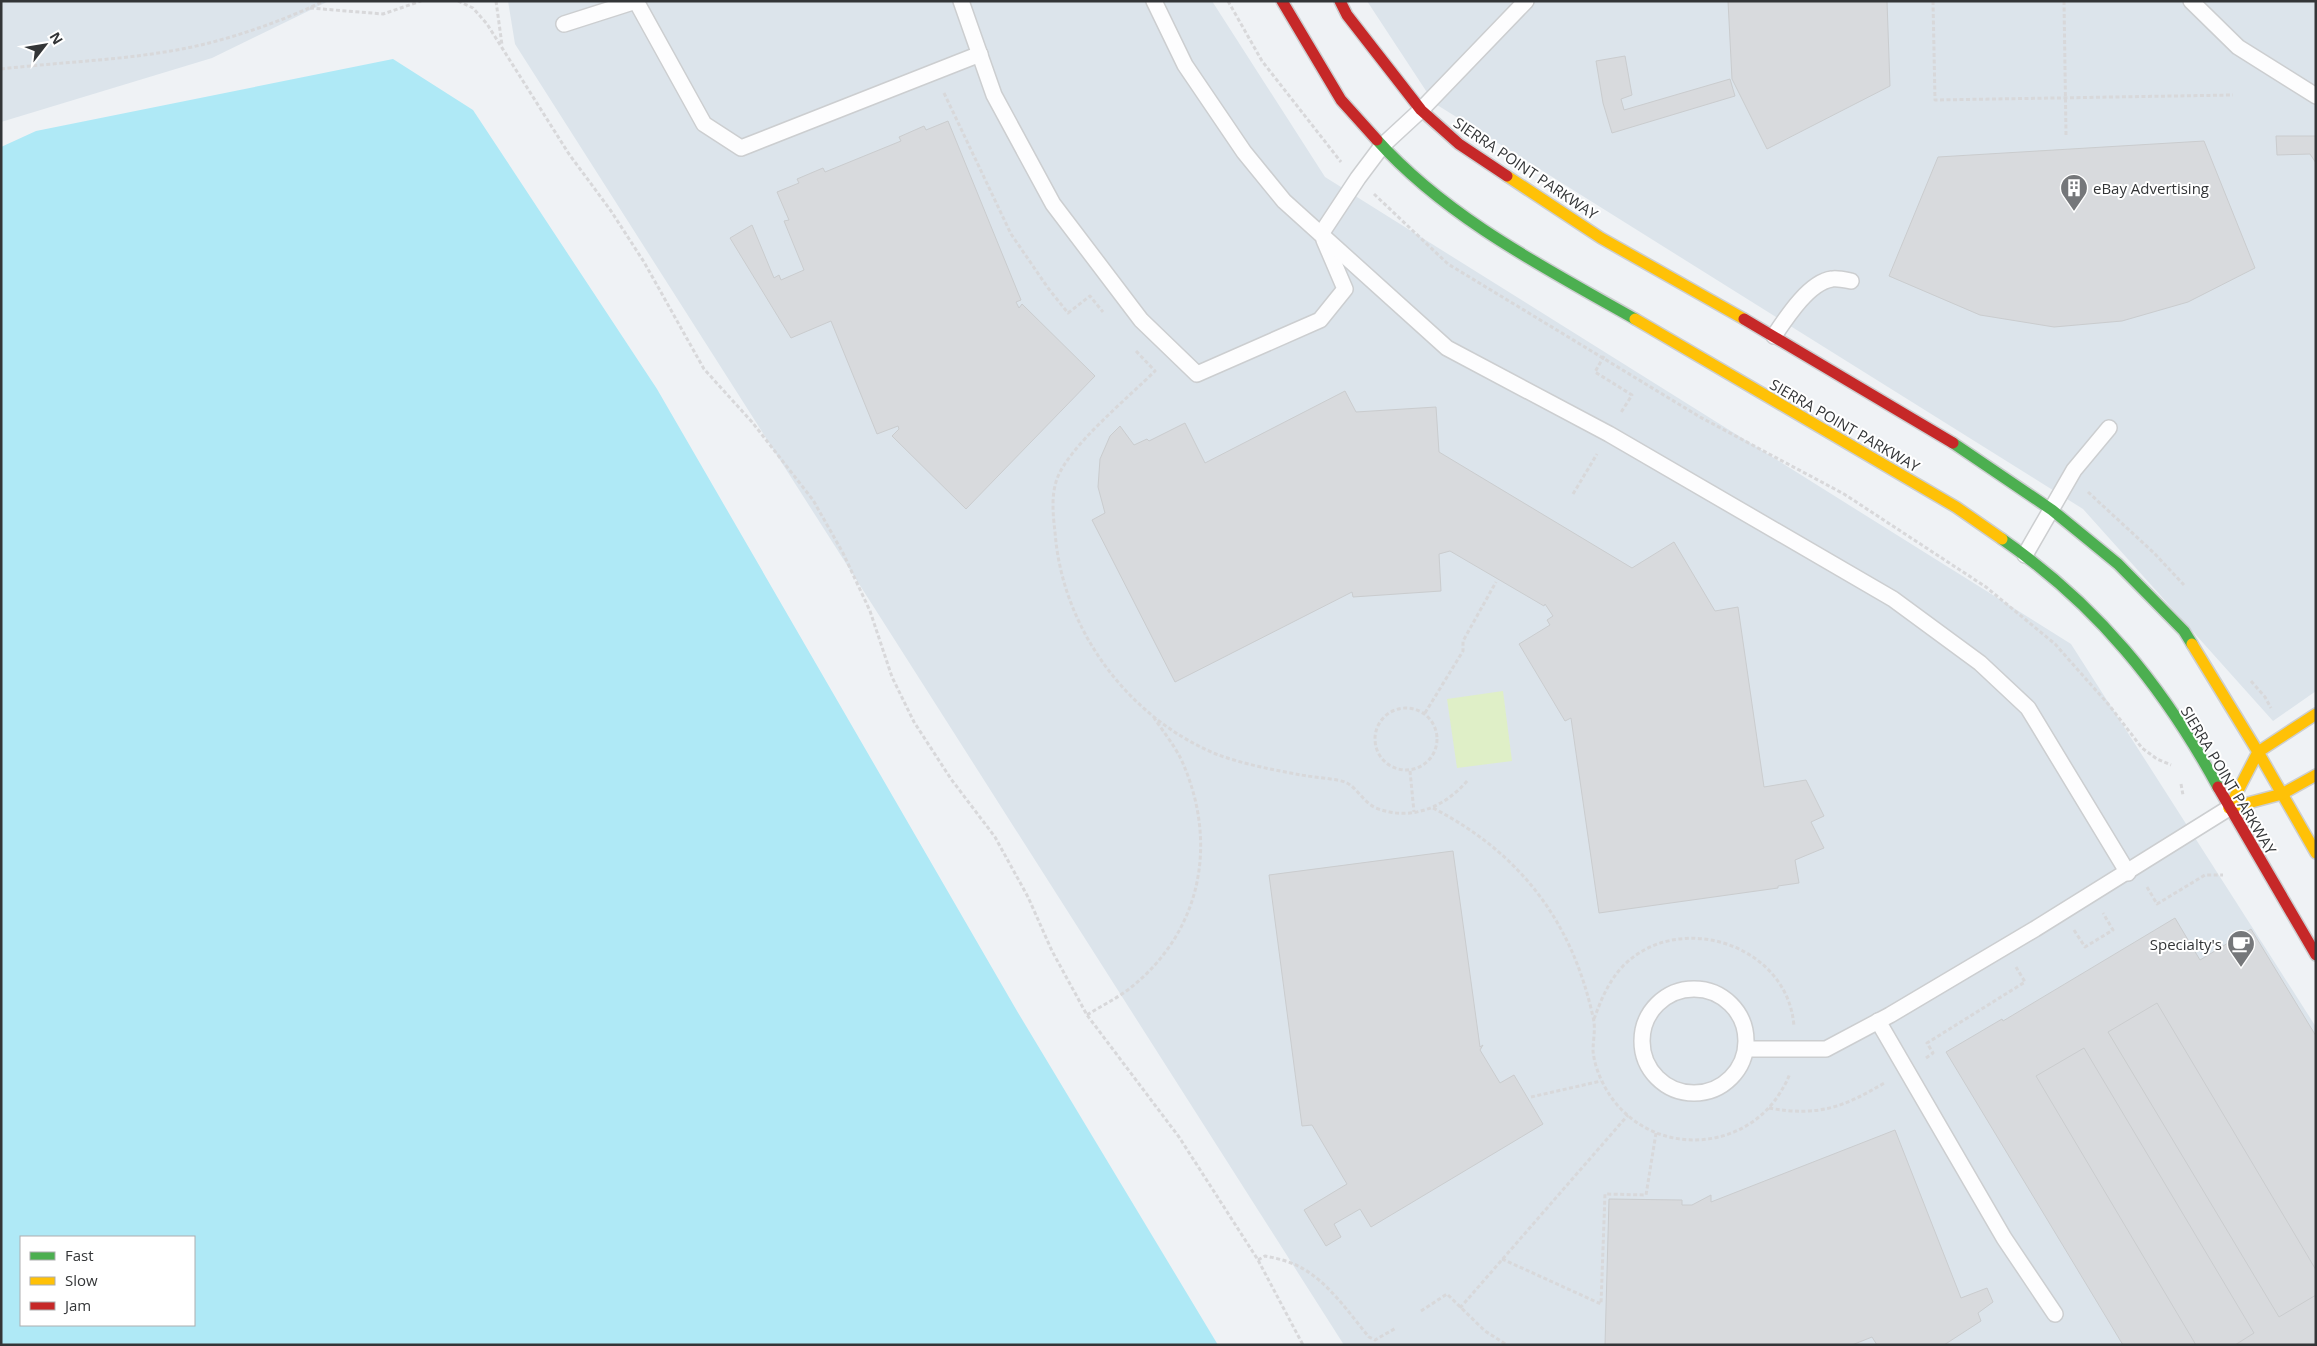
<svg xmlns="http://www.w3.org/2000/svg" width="2317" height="1346" font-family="'Open Sans',sans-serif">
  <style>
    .built { fill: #dce4eb }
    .green { fill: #dfefc7 }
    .water { fill: #afe9f6; fill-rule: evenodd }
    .building { fill: #d8dadd; stroke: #caccce }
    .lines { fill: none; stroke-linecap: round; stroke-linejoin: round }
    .lane-casing { stroke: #ccced0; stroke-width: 18 }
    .fast-casing { stroke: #ccced0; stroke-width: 14 }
    .slow-casing { stroke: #ccced0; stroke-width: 14 }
    .jam-casing { stroke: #ccced0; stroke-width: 14 }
    .path { stroke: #d8d8da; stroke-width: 3; stroke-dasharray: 4 2.5; stroke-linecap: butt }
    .lane { stroke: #fdfdfe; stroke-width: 15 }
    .fast { stroke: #4caf50; stroke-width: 11 }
    .slow { stroke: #ffc107; stroke-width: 11 }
    .jam { stroke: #c62828; stroke-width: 11 }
    .labels { text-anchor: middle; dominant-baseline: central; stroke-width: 4; stroke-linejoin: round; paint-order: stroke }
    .street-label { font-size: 15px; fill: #333537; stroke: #fff }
    .poi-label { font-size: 15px; fill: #333537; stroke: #fff; text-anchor: start }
  </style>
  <rect width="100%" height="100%" fill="#eff2f5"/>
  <!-- built -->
  <g class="built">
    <polygon points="1,1 329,1 212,58 1,122"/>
    <polygon points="508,1 1212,1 1325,177 2071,644 2316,1027 2316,1345 1344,1345 515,44"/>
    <polygon points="1367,1 2316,1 2316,691 2273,721 2083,509 1434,103"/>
  </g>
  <!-- green -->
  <polygon class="green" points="1503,691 1512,761 1457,768 1447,699"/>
  <!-- water -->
  <path class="water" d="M393 59 473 110 657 389 1017 1011 1218 1345H1V147L36 131ZM21 1237H194V1325H21Z"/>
  <!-- building -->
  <g class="building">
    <polygon points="1728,1 1887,1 1890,86 1767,149 1732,79"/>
    <polygon points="1625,56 1632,95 1621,99 1624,110 1730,79 1735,96 1612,133 1603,103 1596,61"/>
    <polygon points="948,121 1021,300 1016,302 1019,308 1022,304 1095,376 966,509 892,436 899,429 898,426 877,434 831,321 791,338 730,238 752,225 774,278 779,275 781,280 804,270 784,221 789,220 777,192 799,183 797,179 823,168 825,172 901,141 899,137 924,126 926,130"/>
    <polygon points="2276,136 2316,136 2316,163 2310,154 2277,155"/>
    <polygon points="2204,141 2255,268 2188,302 2122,321 2054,327 1980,315 1889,276 1938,157"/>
    <polygon points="1345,391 1356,412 1436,407 1439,452 1632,568 1674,542 1715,611 1738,607 1764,787 1806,780 1824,816 1811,822 1824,848 1795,860 1799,883 1778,886 1778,888 1599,913 1571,718 1565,721 1519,644 1550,625 1547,620 1553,616 1545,604 1544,606 1450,551 1439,554 1441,591 1353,597 1352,592 1175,682 1092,520 1105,513 1098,487 1100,459 1110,436 1120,426 1134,445 1147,439 1149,441 1185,423 1205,463"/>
    <polygon points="1453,851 1480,1047 1483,1045 1480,1050 1500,1083 1514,1075 1543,1124 1371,1227 1360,1209 1334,1224 1341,1237 1326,1246 1304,1210 1347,1184 1312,1125 1302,1126 1269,875"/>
    <polygon points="2175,918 2200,960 2251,929 2316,1036 2316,1345 2123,1345 1946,1052 2002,1019 2003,1021"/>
    <polygon points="2157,1003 2316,1270 2316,1295 2279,1317 2108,1032"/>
    <polygon points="2084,1048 2254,1333 2235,1345 2196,1345 2036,1076"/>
    <polygon points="1895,1130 1961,1298 1987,1288 1993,1302 1978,1313 1981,1321 1944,1345 1877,1345 1872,1337 1852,1345 1605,1345 1609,1199 1682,1200 1682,1205 1692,1205 1711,1195 1711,1202"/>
  </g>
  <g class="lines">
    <defs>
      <g id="lane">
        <polyline points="636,1 704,124 741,148 980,54"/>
        <polyline points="961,1 994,95 1053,204 1141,320 1197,374 1320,320 1345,289 1324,240"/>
        <polyline points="1154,1 1185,65 1244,152 1284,201 1447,348 1609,434 1893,599 1980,663 2028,708 2128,873"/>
        <polyline points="2191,1 2238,47 2316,96"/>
        <polyline points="564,24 636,1"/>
        <polyline points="1321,234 1358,178 1382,146 1421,110 1526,1"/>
        <path d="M1774 336C1786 318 1809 282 1832 279 1837 278 1846 280 1851 281"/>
        <polyline points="2025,555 2074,470 2109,428"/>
        <circle cx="1694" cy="1041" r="52"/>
        <polyline points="1878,1021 2004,1238 2055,1314"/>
        <polyline points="1746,1049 1826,1049 1890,1015 2035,929 2229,808"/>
      </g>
      <g id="fast">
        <path d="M1377 140C1447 218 1545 268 1635 319"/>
        <polyline points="1953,443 2052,510 2118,564 2184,631 2192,644"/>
        <path d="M2002 539C2097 605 2163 686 2218 787"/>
      </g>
      <g id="slow">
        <polyline points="1507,176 1601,238 1744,319"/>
        <polyline points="1635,319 1956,507 2002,539"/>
        <polyline points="2192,644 2258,752 2316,853"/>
        <polyline points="2229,808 2258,752 2316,714"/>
        <polyline points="2229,808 2282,794 2316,775"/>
      </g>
      <g id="jam">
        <polyline points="1282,1 1341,100 1377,140"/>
        <polyline points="1340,1 1347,15 1421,110 1459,144 1507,176"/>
        <polyline points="1744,319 1953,443"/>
        <polyline points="2218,787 2316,955"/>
      </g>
    </defs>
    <!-- lane casing -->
    <use href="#lane" class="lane-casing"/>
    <!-- fast casing -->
    <use href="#fast" class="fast-casing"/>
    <!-- slow casing -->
    <use href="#slow" class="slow-casing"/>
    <!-- jam casing -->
    <use href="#jam" class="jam-casing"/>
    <!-- path -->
    <g class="path">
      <polyline points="458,1 473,8 487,24 569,154 611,211 644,262 704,369 752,422 813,500 843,553 870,611 892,677 914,722 951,779 995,837 1028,897 1052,951 1087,1015 1179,1137 1258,1260 1303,1345"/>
      <polyline points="496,1 502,45"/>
      <polyline points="1228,1 1262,61 1341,162"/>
      <polyline points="1933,1 1935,100 2233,95"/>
      <polyline points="2064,1 2066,135"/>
      <polyline points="310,8 383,14 421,1"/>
      <path d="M1 69C69 61 139 60 205 44 245 34 287 19 324 1"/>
      <polyline points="944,93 1011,234 1048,288 1068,313 1090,296 1103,312"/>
      <polyline points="1374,194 1448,264 1700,417 1844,494 1986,587 2055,644 2109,705 2142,748 2157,759 2171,765"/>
      <path d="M1136 351 1155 371C1129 397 1068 447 1057 479 1051 495 1053 515 1055 532 1062 628 1127 717 1216 754 1242 764 1274 770 1301 775 1311 777 1340 779 1347 783 1358 789 1363 802 1376 808 1411 822 1445 807 1468 780"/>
      <polyline points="1604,356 1595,372 1632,395 1620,414"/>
      <polyline points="2088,492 2154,553 2184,585"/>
      <polyline points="1573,494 1597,454"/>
      <polyline points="2251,681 2265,697 2271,708"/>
      <circle cx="1406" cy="739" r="31"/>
      <polyline points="1425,713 1463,651 1463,641 1496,582"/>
      <polyline points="1410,771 1414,812"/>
      <polyline points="2181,784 2183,795"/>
      <path d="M1433 808C1520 853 1572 921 1593 1017 1596 1028 1593 1040 1593 1051 1595 1072 1608 1097 1623 1111 1667 1155 1743 1148 1778 1096 1783 1088 1787 1082 1790 1073"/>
      <polyline points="2147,887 2157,904 2205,875 2223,875"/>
      <polyline points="2074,930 2085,947 2113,930 2103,913"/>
      <path d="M1087 1015C1101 1006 1116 999 1129 989 1202 932 1219 842 1181 759 1174 745 1163 731 1154 718"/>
      <path d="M1594 1019C1601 1000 1608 982 1623 966 1679 909 1789 945 1794 1027"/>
      <polyline points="1926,1058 1933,1053 1927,1043 2025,982 2016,967"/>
      <polyline points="1531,1097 1601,1081"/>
      <path d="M1769 1108C1819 1117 1844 1107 1886 1082"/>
      <polyline points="1502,1259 1601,1304 1605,1194 1646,1195 1656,1133"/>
      <path d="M1258 1260 1265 1256C1276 1258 1288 1261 1298 1266 1328 1281 1348 1312 1369 1337L1375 1340 1396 1328"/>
      <polyline points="1460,1308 1628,1115"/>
      <polyline points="1421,1311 1447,1294 1485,1331 1507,1345"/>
    </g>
    <!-- lane -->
    <use href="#lane" class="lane"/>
    <!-- fast -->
    <use href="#fast" class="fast"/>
    <!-- slow -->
    <use href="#slow" class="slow"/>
    <!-- jam -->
    <use href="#jam" class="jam"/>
  </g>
  <!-- icons -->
  <defs>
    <symbol id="building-pin" viewBox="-11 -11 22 30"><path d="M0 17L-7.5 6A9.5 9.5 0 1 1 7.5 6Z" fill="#75777a" stroke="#fff"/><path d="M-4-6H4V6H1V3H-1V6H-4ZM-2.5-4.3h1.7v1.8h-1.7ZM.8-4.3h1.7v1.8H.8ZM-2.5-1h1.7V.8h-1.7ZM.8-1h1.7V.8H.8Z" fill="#fff"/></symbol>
    <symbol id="cafe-pin" viewBox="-11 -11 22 30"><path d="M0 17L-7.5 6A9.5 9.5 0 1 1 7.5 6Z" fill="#75777a" stroke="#fff"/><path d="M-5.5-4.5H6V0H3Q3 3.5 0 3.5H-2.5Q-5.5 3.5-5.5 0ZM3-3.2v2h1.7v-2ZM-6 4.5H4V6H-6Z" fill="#fff"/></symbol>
  </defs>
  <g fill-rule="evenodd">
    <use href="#building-pin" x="2058" y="172" width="32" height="43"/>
    <use href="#cafe-pin" x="2225" y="928" width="32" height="43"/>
  </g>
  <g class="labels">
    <!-- street labels -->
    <g class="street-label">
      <text transform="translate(1526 168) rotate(34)">SIERRA POINT PARKWAY</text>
      <text transform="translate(1845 425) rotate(30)">SIERRA POINT PARKWAY</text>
      <text transform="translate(2229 780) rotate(59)">SIERRA POINT PARKWAY</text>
    </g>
    <!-- poi labels -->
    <g class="poi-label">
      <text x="2093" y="188">eBay Advertising</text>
      <text x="2222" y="944" text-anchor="end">Specialty's</text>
    </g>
  </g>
  <!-- border -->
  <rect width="2317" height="1346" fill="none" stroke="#333537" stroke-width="5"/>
  <!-- legend -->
  <rect x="20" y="1236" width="175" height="90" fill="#ffffff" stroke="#adaeaf"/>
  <rect x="30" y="1252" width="25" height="8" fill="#4caf50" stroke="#adaeaf"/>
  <text x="65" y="1261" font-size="15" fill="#333537">Fast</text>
  <rect x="30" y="1277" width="25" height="8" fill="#ffc107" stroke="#adaeaf"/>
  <text x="65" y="1286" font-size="15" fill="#333537">Slow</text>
  <rect x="30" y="1302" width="25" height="8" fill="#c62828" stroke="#adaeaf"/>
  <text x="65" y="1311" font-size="15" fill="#333537">Jam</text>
  <!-- north arrow -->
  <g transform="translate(45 45) rotate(59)" stroke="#ffffff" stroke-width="4" paint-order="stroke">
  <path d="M0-4L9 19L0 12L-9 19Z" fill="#333537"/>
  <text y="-8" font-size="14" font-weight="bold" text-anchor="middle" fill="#333537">N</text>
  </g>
</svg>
